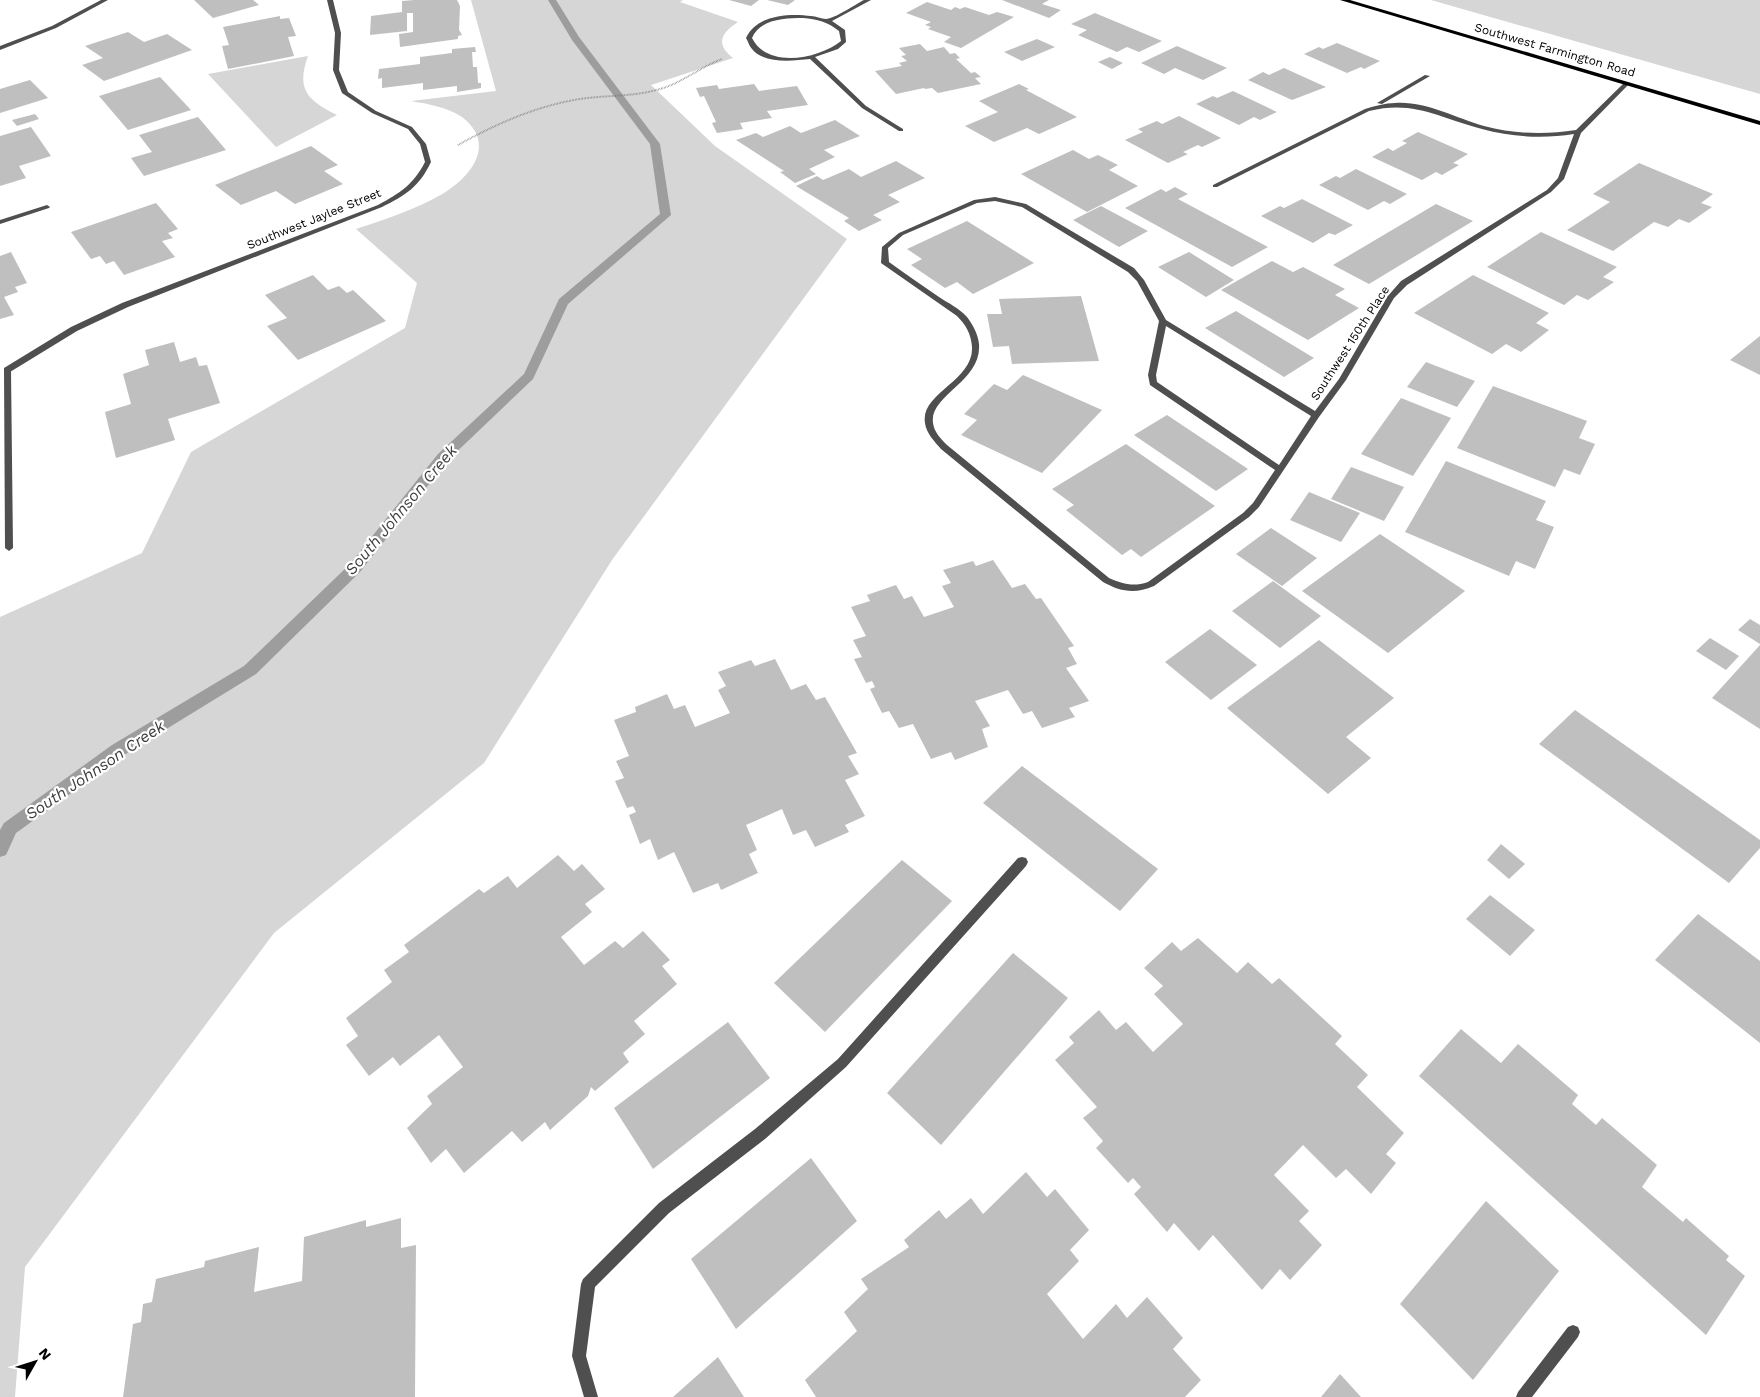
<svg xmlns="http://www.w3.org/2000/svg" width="1760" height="1397" font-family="'Work Sans',sans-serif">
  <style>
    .green { fill: #d6d6d6 }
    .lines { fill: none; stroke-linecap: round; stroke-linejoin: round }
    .stream { fill: #9d9d9d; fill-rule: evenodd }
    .building { fill: #bfbfbf }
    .path { stroke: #717171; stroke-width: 2; stroke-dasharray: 0.5 1; stroke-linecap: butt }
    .service { fill: #4f4f4f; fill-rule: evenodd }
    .minor { fill: #4f4f4f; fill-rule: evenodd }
    .primary { fill: #000; fill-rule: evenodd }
    .labels { text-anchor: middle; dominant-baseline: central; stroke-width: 4.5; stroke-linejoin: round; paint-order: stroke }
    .far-street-label { font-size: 12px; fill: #000; stroke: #fff }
    .water-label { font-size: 16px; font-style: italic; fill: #3e3e3e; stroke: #fff }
  </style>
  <rect width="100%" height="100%" fill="#fff"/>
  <!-- green -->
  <g class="green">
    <path d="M471 0H683L680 2 738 22C721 33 715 44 733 58L651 85 715 146 847 239 612 560 484 763 274 933 25 1267 15 1397H0V617L142 553 191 452 405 328 417 283 356 229C386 219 417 209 444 193 473 175 496 143 462 117 447 107 428 104 411 101L496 91Z"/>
    <polygon points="1431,0 1760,0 1760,94"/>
    <path d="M308 56C296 89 307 100 337 115L276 147 208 74Z"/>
  </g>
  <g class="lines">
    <!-- stream -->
    <polygon class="stream" points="548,0 556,0 579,37 660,144 671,215 568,304 533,379 448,460 360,572 256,674 124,755 16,833 6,855 0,857 0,830 4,823 112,745 244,666 350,564 438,454 524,374 559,299 660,214 650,144 572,40"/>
  </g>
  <!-- building -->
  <g class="building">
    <polygon points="194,0 253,0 259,5 213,18"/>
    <polygon points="414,0 457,0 460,6 459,30 462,35 458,36 458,39 400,47 399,34 413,32 413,13 407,13 407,31 370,35 371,16 402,12 402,1"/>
    <polygon points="729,0 759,0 751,6"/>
    <polygon points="767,0 795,0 788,5"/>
    <polygon points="1002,0 1049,0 1042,4 1061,10 1049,18"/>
    <polygon points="927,2 951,10 955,7 960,9 965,7 989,15 997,12 1014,17 961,48 944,42 951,37 928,29 931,27 925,25 931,22 906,13"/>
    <polygon points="1095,13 1162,41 1139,52 1127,47 1117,52 1078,35 1087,30 1071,24"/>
    <polygon points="280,16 280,19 289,18 296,36 288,37 294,56 228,69 222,46 229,45 223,27"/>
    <polygon points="128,32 144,42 167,34 192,50 104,81 82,65 103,58 85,46"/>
    <polygon points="1037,39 1055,47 1022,61 1004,52"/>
    <polygon points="1337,43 1380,61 1364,69 1361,67 1347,73 1304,54 1319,47 1323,49"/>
    <polygon points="920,44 927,51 944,47 950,54 955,53 960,58 956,59 971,73 975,72 981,77 975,78 981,84 938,93 932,88 925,89 924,88 896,94 875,71 902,66 899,63 907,61 901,56 906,55 899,48"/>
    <polygon points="1177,46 1227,68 1203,80 1175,68 1164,74 1141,63"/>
    <polygon points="475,47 476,52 472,52 473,67 477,67 478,83 481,83 481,88 457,92 457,86 423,90 423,83 382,88 382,78 378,79 379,69 420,64 420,57 452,53 452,49"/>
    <polygon points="1110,57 1123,63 1112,69 1098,62"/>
    <polygon points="1284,68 1326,87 1292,100 1248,80 1263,72 1269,75"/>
    <polygon points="160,77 191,110 128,130 99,96"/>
    <polygon points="30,80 48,98 0,113 0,89"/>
    <polygon points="754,84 759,91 797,86 808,105 767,111 772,118 740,123 743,129 717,133 712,123 716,122 704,96 700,97 696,88 717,85 719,89"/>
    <polygon points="1019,84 1029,89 1026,90 1077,117 1039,134 1027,128 994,142 965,126 998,112 979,101"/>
    <polygon points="1233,91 1277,112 1260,120 1254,117 1239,125 1196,104 1213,96 1217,98"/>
    <polygon points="35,114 39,119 17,126 12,120"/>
    <polygon points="1179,116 1221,138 1202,147 1198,145 1183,152 1188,154 1168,163 1125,140 1143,132 1138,129 1157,121 1162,124"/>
    <polygon points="198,117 226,150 144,176 131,158 152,152 139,135"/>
    <polygon points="835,120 860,136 824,150 835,157 809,169 816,174 795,183 780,172 784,171 736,140 756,133 763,137 790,126 801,133"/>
    <polygon points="31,127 51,156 19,166 26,178 0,186 0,136"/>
    <polygon points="1418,132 1468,154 1453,163 1459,165 1442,175 1436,172 1422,180 1372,157 1388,148 1393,151 1407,143 1402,141"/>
    <polygon points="311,146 338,165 324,171 343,184 295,204 276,191 241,205 215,185"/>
    <polygon points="1073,150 1089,159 1098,155 1118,165 1109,170 1138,186 1087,212 1021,174"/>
    <polygon points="896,161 925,178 888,195 900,202 873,215 882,220 859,231 844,221 849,218 796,186 817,176 823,180 849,169 861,177"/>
    <polygon points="1639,163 1713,194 1701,203 1712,207 1689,223 1679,219 1668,227 1654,222 1613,251 1567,230 1610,202 1593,194"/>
    <polygon points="1356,169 1407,194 1390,204 1384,201 1368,210 1319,185 1336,176 1340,178"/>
    <polygon points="1175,187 1188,194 1178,199 1268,247 1232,267 1125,208 1161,189 1166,192"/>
    <polygon points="1302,199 1353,225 1335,235 1329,233 1313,243 1261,216 1280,206 1284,208"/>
    <polygon points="156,203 178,229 168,233 173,238 162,241 175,257 124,275 114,261 106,264 100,256 91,259 71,232"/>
    <polygon points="1436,204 1473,221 1369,284 1333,265"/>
    <polygon points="1101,206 1148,231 1119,247 1073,220"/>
    <polygon points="967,221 1034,263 973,294 957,282 945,288 911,265 922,259 907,249"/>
    <polygon points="1541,232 1617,267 1603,277 1614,282 1588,300 1577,295 1564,305 1487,267"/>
    <polygon points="11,252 27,283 15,287 18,292 4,297 14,315 0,319 0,256"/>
    <polygon points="1189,252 1234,280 1206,297 1158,267"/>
    <polygon points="1272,261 1293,272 1303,267 1345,289 1335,295 1359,308 1308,340 1221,290"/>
    <polygon points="313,275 328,290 339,286 347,293 353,290 386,321 298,360 267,326 287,318 265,295"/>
    <polygon points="1473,275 1549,313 1536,323 1549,330 1521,352 1506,344 1492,354 1414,313"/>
    <polygon points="1081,296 1099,361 1012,364 1009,346 993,347 987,314 1002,314 999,299"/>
    <polygon points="1236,311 1314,358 1284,377 1205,328"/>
    <polygon points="1760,336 1760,375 1730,360"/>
    <polygon points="174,342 180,362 196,357 199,366 207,365 220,403 168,419 175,440 116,458 105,412 131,404 123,374 149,365 145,350"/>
    <polygon points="1426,362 1475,381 1457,407 1407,387"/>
    <polygon points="1023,375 1102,410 1042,473 961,435 977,420 964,414 994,384 1007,390"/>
    <polygon points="1493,386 1587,421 1579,438 1595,444 1580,475 1564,469 1555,487 1457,448"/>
    <polygon points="1401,398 1451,418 1413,476 1361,454"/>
    <polygon points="1167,415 1248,469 1216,491 1134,435"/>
    <polygon points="1126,444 1215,506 1141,557 1131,549 1122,555 1066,510 1074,505 1052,489"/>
    <polygon points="1446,461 1546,501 1536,520 1554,527 1535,569 1516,561 1509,576 1405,532"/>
    <polygon points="1351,467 1404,487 1384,521 1331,499"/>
    <polygon points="1309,492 1360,513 1341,542 1290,520"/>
    <polygon points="1271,528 1317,558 1282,586 1236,554"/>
    <polygon points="1380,534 1465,591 1388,653 1302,591"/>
    <polygon points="993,560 1012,588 1025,584 1036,599 1041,598 1074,646 1068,648 1077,664 1066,668 1089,701 1069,708 1075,717 1042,728 1032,711 1023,714 1008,690 975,701 990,726 982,729 988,747 955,760 951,752 931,759 913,724 899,728 889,711 882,713 870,689 875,687 872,681 866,683 854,659 862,657 853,640 866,636 851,607 870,601 867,595 896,585 904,599 912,596 924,617 954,607 942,586 951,583 943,570 973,561 976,566"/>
    <polygon points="1273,581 1321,616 1280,648 1232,611"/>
    <polygon points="1750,619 1760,625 1760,644 1738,630"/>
    <polygon points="1210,629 1257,665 1211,700 1165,662"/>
    <polygon points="1710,638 1739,656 1726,670 1696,651"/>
    <polygon points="1319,640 1394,698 1346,737 1371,758 1328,794 1227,708"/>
    <polygon points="1760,645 1760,729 1712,698"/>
    <polygon points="775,659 791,690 806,684 816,700 825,697 857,753 848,756 859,774 845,780 865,816 845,825 849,832 815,847 806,830 793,835 782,809 746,825 757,850 749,854 758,873 721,890 718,883 693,893 674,852 658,860 650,839 640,844 629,815 636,812 633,806 627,808 615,781 624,778 616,761 629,756 614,720 636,712 635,707 667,694 674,709 685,705 695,727 730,713 718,690 726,686 718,672 751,660 755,666"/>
    <polygon points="1575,710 1760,840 1760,848 1729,883 1539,744"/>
    <polygon points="1022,766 1158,869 1120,911 983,803"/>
    <polygon points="1501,844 1525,864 1509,879 1487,860"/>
    <polygon points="558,855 574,871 582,864 605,889 585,904 592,912 561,937 584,965 615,941 623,948 643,931 670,960 662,966 677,984 634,1021 645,1034 623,1053 629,1062 595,1091 591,1087 588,1096 550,1130 545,1122 522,1142 512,1131 464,1173 446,1149 431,1163 407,1128 432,1104 427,1096 463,1067 439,1035 400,1066 393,1057 369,1076 346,1045 358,1036 346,1018 392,982 384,970 409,952 404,945 479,889 484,893 508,876 517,888"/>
    <polygon points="902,860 952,901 825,1032 774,983"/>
    <polygon points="1490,895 1535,930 1510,956 1466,919"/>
    <polygon points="1698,914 1760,961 1760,1043 1655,960"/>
    <polygon points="1198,938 1237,973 1248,962 1272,984 1279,978 1342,1036 1335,1044 1368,1075 1357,1087 1404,1133 1386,1154 1396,1163 1371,1194 1346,1169 1336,1178 1303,1145 1274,1175 1309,1211 1299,1221 1322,1245 1290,1280 1280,1269 1262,1290 1213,1235 1199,1251 1174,1223 1167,1232 1134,1194 1141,1187 1133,1178 1128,1183 1096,1148 1103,1141 1083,1118 1097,1107 1055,1060 1074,1043 1069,1037 1099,1010 1116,1030 1126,1022 1153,1052 1183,1024 1154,994 1163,986 1144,968 1172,942 1181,951"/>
    <polygon points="1013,953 1068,998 941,1145 887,1093"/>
    <polygon points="728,1022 770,1078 653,1169 614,1108"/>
    <polygon points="1461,1029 1501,1063 1518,1044 1578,1095 1572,1104 1596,1125 1602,1118 1657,1165 1642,1187 1683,1222 1686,1218 1729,1256 1726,1260 1745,1276 1706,1335 1419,1076"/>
    <polygon points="811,1158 857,1221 736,1329 691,1259"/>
    <polygon points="1026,1172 1047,1197 1055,1189 1089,1230 1070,1250 1079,1261 1047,1294 1083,1339 1116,1304 1127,1318 1147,1297 1183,1338 1173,1349 1201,1380 1185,1397 816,1397 805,1380 857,1331 844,1312 868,1289 861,1279 909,1247 904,1240 939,1210 946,1219 971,1198 983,1214"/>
    <polygon points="1486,1201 1559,1271 1473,1380 1400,1304"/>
    <polygon points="401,1218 401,1248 416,1245 415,1397 123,1397 133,1324 141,1322 143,1304 152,1302 156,1279 204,1267 205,1261 259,1247 254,1292 302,1281 304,1237 366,1220 366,1227"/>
    <polygon points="718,1357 744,1397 673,1397"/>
    <polygon points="1340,1374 1361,1397 1321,1397"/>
  </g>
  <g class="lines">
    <!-- path -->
    <path class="path" d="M458 145C496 124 536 106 580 99 606 95 634 97 660 89 682 83 700 67 722 59"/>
    <!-- service -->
    <g class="service">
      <polygon points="1425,75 1430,76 1382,104 1377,103"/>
      <path d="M1625 82 1630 83 1581 133 1564 179 1551 192 1407 285 1394 298 1346 380 1319 417 1259 507 1249 517 1154 586C1135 594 1121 592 1103 582L941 449C935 442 926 433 925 423 920 393 974 381 972 347 971 334 966 325 957 316L881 263 882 247 899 233 974 200 995 197 1026 204 1134 268 1144 280 1166 320 1315 411 1339 379 1387 297 1401 281 1547 190 1558 178 1574 134C1543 139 1512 137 1482 129 1439 118 1415 100 1369 111L1217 187H1213V185L1365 109C1375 106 1385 103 1395 103 1426 101 1455 118 1484 126 1514 134 1545 135 1576 130ZM995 201 1022 207 1128 272 1137 281 1159 321 1148 375 1150 385 1275 470 1253 503 1243 513 1148 582C1133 587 1123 584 1109 578L947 445C941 439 934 432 933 423 929 395 982 382 979 344 978 334 973 325 967 317 959 308 948 303 939 297 922 285 905 274 889 262L888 248 903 235 977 203ZM1166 326 1311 416 1279 465 1157 382 1156 375Z"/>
      <polygon points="47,205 50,207 49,208 0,224 0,220"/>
      <polygon points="4,368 10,368 11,370 13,548 9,551 5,548"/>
      <polygon points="1022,857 1026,858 1028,862 1026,866 846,1067 765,1139 669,1213 595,1287 586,1356 598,1397 584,1397 572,1356 581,1284 583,1279 659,1203 755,1129 838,1059 1018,858"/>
      <polygon points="1573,1325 1578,1327 1580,1332 1578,1337 1532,1397 1516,1397 1518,1392 1568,1327"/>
    </g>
    <!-- minor -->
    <g class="minor">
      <polygon points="101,0 108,0 56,28 0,50 0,46 52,26"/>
      <path d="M327 0H333L341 33 339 70 348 92 376 111 412 127 426 144 431 162C419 187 406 195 382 207L128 307 77 331 10 372H4V368L71 327 122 303 378 205C400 193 413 185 425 162L420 144 408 129 372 113 342 93 333 70 335 33Z"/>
      <path d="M864 0H871L832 21 845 30 846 42 838 49 815 57 866 106 903 129V131H899L862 108 810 59C792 61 764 64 752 49 749 46 748 41 746 38 756 15 789 13 811 16 816 16 821 19 826 19 834 19 856 4 864 0ZM803 18C817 19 828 22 839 31L841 41C819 59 767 69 752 38 760 19 785 18 803 18Z"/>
    </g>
    <!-- primary -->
    <polygon class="primary" points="1340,0 1350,0 1760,121 1760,125"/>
  </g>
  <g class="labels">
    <!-- far-street labels -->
    <g class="far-street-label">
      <text transform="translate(1555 50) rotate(16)">Southwest Farmington Road</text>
      <text transform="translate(314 219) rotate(-22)">Southwest Jaylee Street</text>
      <text transform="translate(1350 343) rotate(-57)">Southwest 150th Place</text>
    </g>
    <!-- water labels -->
    <g class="water-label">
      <text transform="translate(401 510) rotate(-50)">South Johnson Creek</text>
      <text transform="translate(95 770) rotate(-34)">South Johnson Creek</text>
    </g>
  </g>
  <!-- north arrow -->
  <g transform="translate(35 1362) rotate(51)" stroke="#ffffff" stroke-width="4" paint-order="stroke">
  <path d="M0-4L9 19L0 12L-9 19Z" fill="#000000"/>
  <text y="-8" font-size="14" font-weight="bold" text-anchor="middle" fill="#000000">N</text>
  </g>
</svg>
